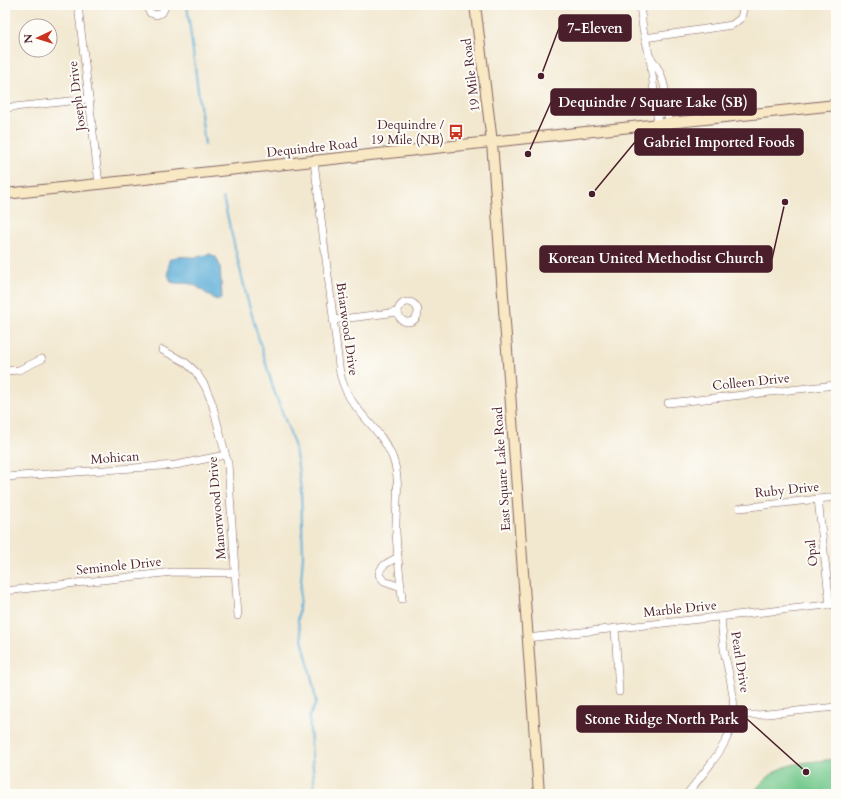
<svg xmlns="http://www.w3.org/2000/svg" width="841" height="799" font-family="Cardo,serif">
  <style>
    .green { fill: #75c98d; stroke: #60745c }
    .water { fill: #5cadd7; stroke: #536681 }
    .lines { fill: none; stroke-linecap: round; stroke-linejoin: round }
    .stream { stroke: #5cadd7; stroke-width: 2 }
    .minor-casing { stroke: #856565; stroke-width: 8 }
    .secondary-casing { stroke: #856565; stroke-width: 12 }
    .minor { stroke: #fff; stroke-width: 7 }
    .secondary { stroke: #f8e8c3; stroke-width: 10 }
    .labels { text-anchor: middle; dominant-baseline: central; stroke-width: 4; stroke-linejoin: round; paint-order: stroke }
    .street-label { font-size: 13px; fill: #4a1f2b; stroke: #fdfcf7 }
    .poi-label { font-size: 13px; fill: #4a1f2b; stroke: #fdfcf7; text-anchor: end }
    .leader { fill: none; stroke: #4a1f2b; stroke-width: 1.5 }
    .callout-dot { fill: #4a1f2b; stroke: #fdfcf7; stroke-width: 1.5 }
    .callout { fill: #4a1f2b; stroke: #4a1f2b; stroke-width: 1.5 }
    .callout-label { font-size: 14px; text-anchor: middle; font-weight: bold; fill: #fff }
  </style>
  <rect width="100%" height="100%" fill="#fdfcf7"/>
  <filter id="ink" filterUnits="userSpaceOnUse"><feTurbulence type="fractalNoise" baseFrequency=".025" numOctaves="2"/><feDisplacementMap in="SourceGraphic" scale="8" xChannelSelector="R" yChannelSelector="G"/><feConvolveMatrix kernelMatrix="1 2 1 2 8 2 1 2 1" color-interpolation-filters="sRGB"/></filter>
  <filter id="wash" filterUnits="userSpaceOnUse"><feTurbulence type="fractalNoise" baseFrequency=".012" numOctaves="4" result="noise"/><feDisplacementMap in="SourceGraphic" scale="16" xChannelSelector="R" yChannelSelector="G"/><feGaussianBlur stdDeviation="0.9" result="paint"/><feColorMatrix in="noise" values="0 0 0 0 0 0 0 0 0 0 0 0 0 0 0 0 0 1.4 0 .05"/><feComposite in="paint" operator="in"/></filter>
  <g filter="url(#wash)">
    <rect width="100%" height="100%" fill="#f2e8d0"/>
    <!-- green -->
    <path class="green" d="M836 759V794H752C779 760 796 764 836 759Z"/>
    <!-- water -->
    <path class="water" d="M210 254 216 257 220 266 222 298 217 300C209 297 203 290 196 286 188 281 179 285 171 282L168 274 169 260C177 255 182 257 191 257 197 258 204 255 210 254Z"/>
    <g class="lines">
      <!-- stream -->
      <g class="stream">
        <polyline points="187,5 205,145"/>
        <polyline points="223,198 247,298 273,388 294,444 298,466 301,491 303,555 298,622 313,684 316,703 309,717 315,794"/>
      </g>
    </g>
  </g>
  <g filter="url(#ink)">
    <g class="lines">
      <defs>
        <g id="minor">
          <polyline points="78,5 99,184"/>
          <polyline points="146,5 150,13 156,15 162,13 166,5"/>
          <polyline points="640,5 643,29 650,58 658,124"/>
          <polyline points="645,38 732,25 741,18 744,5"/>
          <path d="M651 58C667 78 666 99 669 123"/>
          <polyline points="5,108 89,99"/>
          <path d="M314 161 340 374C343 385 347 395 354 404 367 422 383 435 392 456 402 481 395 505 396 532 397 554 400 576 402 599"/>
          <circle cx="408" cy="312" r="10"/>
          <polyline points="333,320 398,312"/>
          <polyline points="162,350 185,362 196,372 205,386 212,403 228,464 238,616"/>
          <polyline points="5,371 19,370 42,359"/>
          <polyline points="668,403 836,385"/>
          <polyline points="5,477 176,465 225,455"/>
          <polyline points="818,499 830,605"/>
          <polyline points="740,508 836,497"/>
          <path d="M398 557C390 562 380 564 379 575L384 581 401 587"/>
          <polyline points="5,591 173,572 235,573"/>
          <polyline points="615,628 619,692"/>
          <polyline points="527,638 836,604"/>
          <polyline points="733,715 757,715 836,707"/>
          <path d="M687 794C700 777 715 761 725 742 740 714 732 686 725 656 723 643 722 630 721 617"/>
        </g>
        <g id="secondary">
          <polyline points="475,5 492,142 539,794"/>
          <polyline points="5,194 836,105"/>
        </g>
      </defs>
      <!-- minor casing -->
      <use href="#minor" class="minor-casing"/>
      <!-- secondary casing -->
      <use href="#secondary" class="secondary-casing"/>
      <!-- minor -->
      <use href="#minor" class="minor"/>
      <!-- secondary -->
      <use href="#secondary" class="secondary"/>
    </g>
  </g>
  <!-- icons -->
  <defs>
    <symbol id="bus-bare" viewBox="-9 -9 18 18"><path d="M-5-6H5V4H4V6H2V4H-2V6H-4V4H-5ZM-3.5-4V0h7V-4ZM-3.5 1.2v1.5H-2V1.2ZM2 1.2v1.5H3.5V1.2Z" fill="#c8321e" stroke="#fdfcf7" stroke-width="2.5" paint-order="stroke"/></symbol>
  </defs>
  <g fill-rule="evenodd">
    <use href="#bus-bare" x="445" y="121" width="22" height="22"/>
  </g>
  <g class="labels">
    <!-- street labels -->
    <g class="street-label">
      <text transform="translate(471 75) rotate(-97)">19 Mile Road</text>
      <text transform="translate(77 96) rotate(-97)">Joseph Drive</text>
      <text transform="translate(312 148) rotate(-6)">Dequindre Road</text>
      <text transform="translate(347 329) rotate(82)">Briarwood Drive</text>
      <text transform="translate(751 382) rotate(-6)">Colleen Drive</text>
      <text transform="translate(115 458) rotate(-4)">Mohican</text>
      <text transform="translate(502 469) rotate(-94)">East Square Lake Road</text>
      <text transform="translate(787 490) rotate(-6)">Ruby Drive</text>
      <text transform="translate(217 508) rotate(-95)">Manorwood Drive</text>
      <text transform="translate(812 553) rotate(-96)">Opal</text>
      <text transform="translate(119 566) rotate(-6)">Seminole Drive</text>
      <text transform="translate(680 609) rotate(-6)">Marble Drive</text>
      <text transform="translate(740 662) rotate(81)">Pearl Drive</text>
    </g>
    <!-- poi labels -->
    <g class="poi-label">
      <text x="444" y="125">Dequindre /<tspan x="444" dy="15">19 Mile (NB)</tspan></text>
    </g>
  </g>
  <!-- callouts -->
  <path class="leader" d="M541 76L559 28M528 154L551 102M592 194L635 142M785 202L772 259M806 772L747 719"/>
  <g class="callout-dot">
    <circle cx="541" cy="76" r="4"/>
    <circle cx="528" cy="154" r="4"/>
    <circle cx="592" cy="194" r="4"/>
    <circle cx="785" cy="202" r="4"/>
    <circle cx="806" cy="772" r="4"/>
  </g>
  <g class="callout">
    <rect x="559" y="15" width="72" height="26" rx="4"/>
    <rect x="551" y="89" width="205" height="26" rx="4"/>
    <rect x="635" y="129" width="168" height="26" rx="4"/>
    <rect x="540" y="246" width="232" height="26" rx="4"/>
    <rect x="577" y="706" width="170" height="26" rx="4"/>
  </g>
  <g class="callout-label">
    <text x="595" y="33">7-Eleven</text>
    <text x="653" y="107">Dequindre / Square Lake (SB)</text>
    <text x="719" y="147">Gabriel Imported Foods</text>
    <text x="656" y="263">Korean United Methodist Church</text>
    <text x="662" y="724">Stone Ridge North Park</text>
  </g>
  <!-- margin -->
  <rect width="841" height="799" fill="none" stroke="#fdfcf7" stroke-width="20"/>
  <!-- north arrow -->
  <g transform="translate(38 38) rotate(266)"><circle r="19" fill="#fdfcf7" stroke="#b5a4a5"/>
  <path d="M0-3L7 15L0 10L-7 15Z" fill="#c8321e"/>
  <text y="-6" font-size="11" font-weight="bold" text-anchor="middle" fill="#4a1f2b">N</text>
  </g>
</svg>
